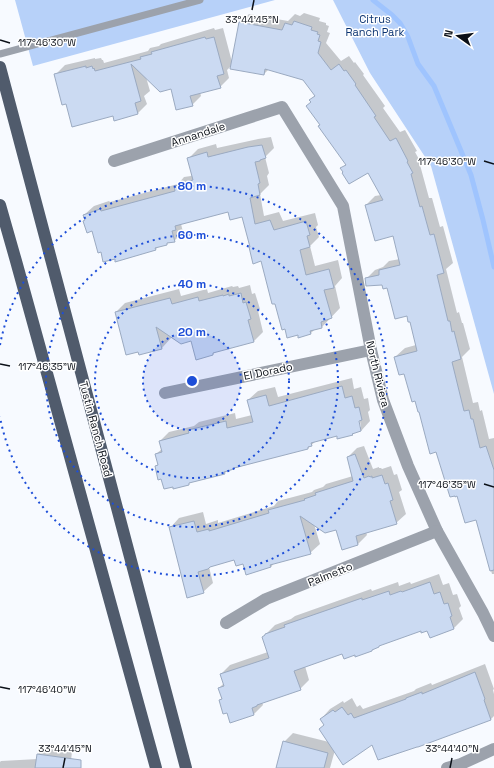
<svg xmlns="http://www.w3.org/2000/svg" width="494" height="768" font-family="'Space Grotesk',sans-serif">
  <style>
    .green { fill: #b7d1f9 }
    .shadow { fill: #0003; fill-rule: evenodd }
    .lines { fill: none; stroke-linecap: round; stroke-linejoin: round }
    .stream { stroke: #9fc4fe; stroke-width: 5 }
    .building { fill: #cbdaf2; stroke: #9baac1 }
    .lane { stroke: #9ca2ac; stroke-width: 7 }
    .street { stroke: #9ca2ac; stroke-width: 12 }
    .primary { stroke: #505b6c; stroke-width: 12 }
    .ticks { fill: none; stroke: #0b1018; stroke-width: 1.5 }
    .ring { fill: none; stroke: #1d4ed8; stroke-width: 2; stroke-dasharray: 2 4 }
    .labels { text-anchor: middle; dominant-baseline: central; stroke-width: 3; stroke-linejoin: round; paint-order: stroke }
    .park-label { font-size: 11px; fill: #0b3472; stroke: #fff }
    .street-label { font-size: 11px; fill: #0b1018; stroke: #fff }
    .ticks-label { font-size: 10px; text-anchor: middle; fill: #0b1018; stroke: #fff; stroke-width: 3; stroke-linejoin: round; paint-order: stroke }
    .centre { fill: #1d4ed8; stroke: #fff; stroke-width: 2 }
    .ring-label { font-size: 12px; text-anchor: middle; font-weight: bold; fill: #1d4ed8; stroke: #fff; stroke-width: 3; stroke-linejoin: round; paint-order: stroke }
  </style>
  <rect width="100%" height="100%" fill="#f7faff"/>
  <!-- green -->
  <g class="green">
    <polygon points="15,0 275,0 33,66"/>
    <polygon points="333,0 494,0 494,394 431,166 370,73"/>
  </g>
  <!-- shadow -->
  <g class="shadow">
    <polygon points="304,13 320,18 319,21 326,23 326,25 329,26 327,32 330,33 326,43 341,61 349,56 354,63 355,62 364,74 363,75 385,106 383,108 400,132 405,130 417,151 415,152 421,163 420,165 429,198 432,198 440,227 443,226 453,263 446,269 457,313 459,312 462,323 463,323 470,349 462,357 473,403 478,402 480,411 482,410 489,439 494,438 494,574 492,574 476,518 458,495 436,451 405,372 395,357 405,348 416,345 410,320 407,315 388,286 366,279 375,270 383,267 389,261 400,259 393,235 366,205 375,196 381,195 369,172 344,172 342,168 346,164 321,125 307,106 312,101 311,100 315,95 304,79 269,69 264,74 232,65 227,70 229,78 220,87 200,92 201,96 192,105 171,88 146,77 150,91 144,96 147,104 138,113 67,103 56,74 65,65 95,58 95,59 101,58 102,60 103,60 104,63 148,51 150,48 159,46 161,44 214,28 215,30 223,28 232,62 240,23 249,14 288,21 295,14 300,16"/>
    <polygon points="271,137 274,148 265,157 269,173 267,176 269,185 260,194 264,216 279,212 283,221 315,213 318,225 316,227 319,237 310,246 315,266 338,260 342,278 335,286 340,308 322,327 315,329 310,334 262,260 251,246 242,216 229,211 181,224 183,232 174,241 159,246 155,250 115,258 101,251 93,230 86,220 84,215 94,206 109,201 110,202 178,184 184,177 191,176 193,174 189,158 198,149 216,144 217,148 258,139"/>
    <polygon points="250,285 252,294 255,293 260,309 258,311 263,332 254,341 216,351 213,354 192,340 170,335 171,338 162,348 140,354 116,312 125,303 179,289 181,296 207,289 208,293 232,286 233,287 238,286 239,288"/>
    <path d="M352 378 354 389 361 387 364 399 368 398 370 410 368 412 370 421 361 431 354 432 352 434 338 437 337 435 316 441 308 448 228 470 224 474 190 482 188 484 156 466 159 464 156 454 162 449 160 441 169 432 194 426 199 422 235 413 236 419 252 415 248 400 258 391 275 387 278 397ZM359 416 361 427H359Z"/>
    <polygon points="364,446 373,469 379,467 379,468 381,468 382,469 391,466 394,475 397,474 402,490 399,492 406,514 396,523 366,532 367,535 358,544 343,549 337,528 314,524 320,544 310,553 274,563 271,567 243,563 235,559 209,567 213,583 203,592 170,528 179,518 203,512 206,524 218,520 218,523 274,506 278,501 312,492 314,490 323,487 326,484 353,476 348,457 357,448"/>
    <polygon points="439,574 443,585 449,583 453,595 457,594 461,606 459,608 463,619 454,628 421,630 355,653 343,653 305,666 309,680 300,689 262,702 263,705 254,714 227,711 220,701 223,698 219,688 224,683 221,674 230,665 268,652 263,637 275,625 291,619 295,616 371,589 372,591 398,582 399,586 410,582 411,584"/>
    <polygon points="485,664 494,689 493,690 494,694 494,716 491,719 373,744 335,750 330,768 278,768 284,742 293,733 329,742 325,724 321,719 330,709 343,701 344,703 352,698 357,707 360,705 363,709 414,691 416,689 431,683 432,685"/>
    <polygon points="45,748 72,752 70,768 0,768 0,762 1,761 38,759 38,754"/>
  </g>
  <g class="lines">
    <!-- stream -->
    <polyline class="stream" points="373,0 392,15 400,23 408,37 418,64 434,86 471,175 483,220 494,267"/>
  </g>
  <!-- building -->
  <g class="building">
    <polygon points="294,21 312,27 311,30 318,32 317,34 320,35 318,41 321,42 318,53 331,70 339,64 344,71 346,70 356,84 355,85 376,116 374,117 390,141 396,138 408,161 407,162 413,173 411,174 420,207 422,206 430,235 434,234 444,273 437,275 448,321 450,321 452,332 454,331 461,359 452,362 464,411 469,410 471,419 473,419 480,448 486,446 494,470 494,570 490,571 476,520 465,523 457,496 455,497 455,496 450,497 436,452 430,454 419,412 418,412 415,401 412,402 404,374 399,375 394,357 417,351 410,322 408,322 407,316 395,319 387,288 383,289 382,285 366,286 365,278 379,275 379,270 400,265 393,236 375,241 365,205 383,200 368,173 349,184 342,173 343,172 340,168 346,165 318,126 320,125 306,106 311,102 309,100 315,96 303,80 265,69 264,75 230,69 239,22 282,30 285,23 292,25"/>
    <polygon points="205,37 206,39 214,37 224,74 217,76 221,88 190,96 193,106 176,110 171,89 160,92 131,64 141,101 135,103 138,114 114,121 113,116 72,127 66,104 62,105 54,74 86,66 86,68 92,66 93,69 94,68 95,71 141,59 140,57 152,54 151,52"/>
    <polygon points="262,145 266,158 260,160 260,161 255,162 260,183 258,184 260,195 250,198 255,224 270,220 274,230 306,221 310,235 307,236 310,247 300,250 306,275 329,269 334,288 324,290 332,318 321,322 322,328 310,331 311,334 298,338 298,335 287,338 285,329 282,330 275,304 272,304 261,261 253,264 249,247 250,247 242,217 230,220 228,212 175,226 176,230 172,231 175,242 167,243 167,245 155,248 156,250 115,262 115,259 103,262 101,252 98,253 92,231 87,233 83,221 85,220 83,215 100,209 101,211 175,191 174,186 183,184 182,183 193,180 187,158 207,152 208,157 248,147"/>
    <polygon points="241,293 243,303 246,302 251,319 248,320 254,342 213,353 213,355 196,360 191,341 181,344 156,327 162,349 139,355 138,352 126,355 115,312 170,298 172,304 198,297 199,301 223,295 223,296 229,294 229,296"/>
    <polygon points="342,386 345,398 352,396 355,408 359,407 362,420 359,421 361,431 352,434 353,435 337,439 337,436 311,443 312,446 308,447 308,449 234,468 234,469 224,472 225,474 189,483 189,485 173,489 173,487 164,489 161,479 158,480 155,466 158,465 155,454 162,452 159,441 189,433 188,430 226,421 227,428 253,422 247,400 266,395 269,406"/>
    <polygon points="355,454 364,478 369,476 370,477 372,476 372,478 382,475 385,484 388,483 393,500 390,501 397,524 356,536 358,545 342,550 336,530 325,533 300,516 311,554 270,565 271,567 246,575 243,564 236,566 234,560 210,567 208,569 198,572 204,593 187,598 169,527 194,521 197,532 209,529 209,531 269,513 268,510 305,500 304,499 316,495 315,493 353,481 347,457"/>
    <polygon points="430,582 434,594 440,592 444,604 448,603 452,616 450,617 454,629 430,638 427,631 421,633 421,631 379,646 379,647 372,650 372,651 355,657 355,655 344,659 342,654 294,671 301,690 257,705 257,706 252,708 254,715 230,723 227,713 223,714 219,700 222,699 218,688 224,686 220,674 269,658 262,637 265,635 265,634 285,627 284,625 362,598 362,600 389,591 390,595 401,591 402,592"/>
    <polygon points="475,672 485,699 484,700 491,720 418,747 417,747 378,760 372,745 343,765 319,729 324,725 320,719 333,710 335,712 342,707 348,715 351,713 354,718 406,699 406,698 422,692 422,694"/>
    <polygon points="283,741 328,753 324,768 276,768"/>
    <polygon points="37,754 81,760 81,768 35,768"/>
  </g>
  <g class="lines">
    <!-- lane -->
    <polyline class="lane" points="0,54 200,0"/>
    <!-- street -->
    <g class="street">
      <polyline points="114,161 282,107 343,206 371,350 383,400 408,466 437,531 483,613 494,636"/>
      <polyline points="165,393 371,350"/>
      <polyline points="226,623 266,599 437,531"/>
      <polyline points="447,768 461,764 494,749"/>
    </g>
    <!-- primary -->
    <g class="primary">
      <polyline points="0,67 186,768"/>
      <polyline points="0,205 16,261 156,768"/>
    </g>
  </g>
  <!-- ticks -->
  <path class="ticks" d="M252 10 254 0M0 40 10 43M484 161 494 164M0 364 10 366M484 484 494 487M0 687 10 689M63 768 65 758M450 768 452 758"/>
  <!-- distance rings -->
  <circle cx="192" cy="381" r="49" fill="#1d4ed8" fill-opacity=".12"/>
  <g class="ring">
    <circle cx="192" cy="381" r="49"/>
    <circle cx="192" cy="381" r="97"/>
    <circle cx="192" cy="381" r="146"/>
    <path d="M0 345A195 195 0 1 1 0 417"/>
  </g>
  <g class="labels">
    <!-- park labels -->
    <g class="park-label">
      <text x="375" y="19">Citrus<tspan x="375" dy="13">Ranch Park</tspan></text>
    </g>
    <!-- street labels -->
    <g class="street-label">
      <text transform="translate(198 134) rotate(-18)">Annandale</text>
      <text transform="translate(268 371) rotate(-12)">El Dorado</text>
      <text transform="translate(378 374) rotate(76)">North Riviera</text>
      <text transform="translate(96 429) rotate(75)">Tustin Ranch Road</text>
      <text transform="translate(330 574) rotate(-22)">Palmetto</text>
    </g>
  </g>
  <g class="ticks-label">
    <text x="252" y="23">33°44'45"N</text>
    <text x="47" y="46">117°46'30"W</text>
    <text x="447" y="165">117°46'30"W</text>
    <text x="47" y="370">117°46'35"W</text>
    <text x="447" y="488">117°46'35"W</text>
    <text x="47" y="693">117°46'40"W</text>
    <text x="65" y="752">33°44'45"N</text>
    <text x="452" y="752">33°44'40"N</text>
  </g>
  <circle cx="192" cy="381" r="6" class="centre"/>
  <g class="ring-label">
    <text x="192" y="190">80 m</text>
    <text x="192" y="239">60 m</text>
    <text x="192" y="288">40 m</text>
    <text x="192" y="336">20 m</text>
  </g>
  <!-- north arrow -->
  <g transform="translate(458 36) rotate(284)" stroke="#ffffff" stroke-width="3" paint-order="stroke">
  <path d="M0-3L7 15L0 10L-7 15Z" fill="#0b1018"/>
  <text y="-6" font-size="11" font-weight="bold" text-anchor="middle" fill="#0b1018">N</text>
  </g>
</svg>
